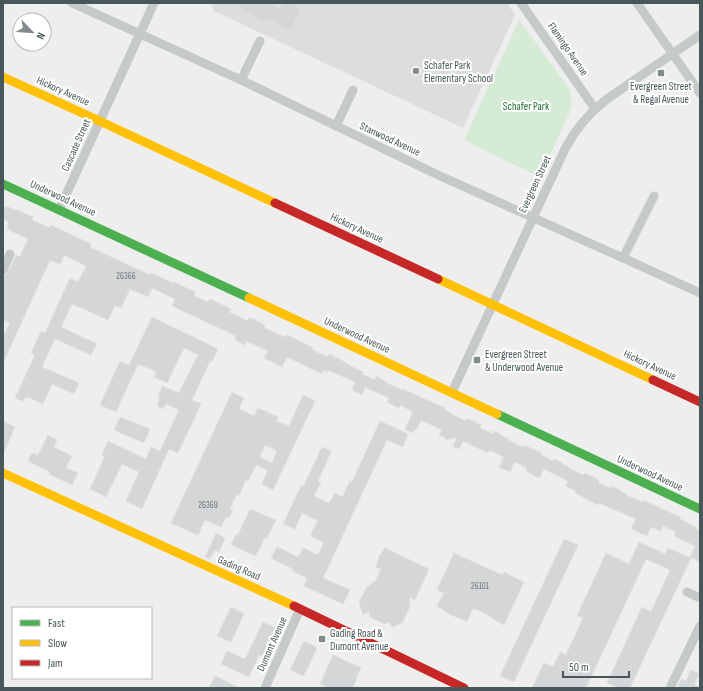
<svg xmlns="http://www.w3.org/2000/svg" width="703" height="691" font-family="'Sofia Sans Condensed',sans-serif">
  <style>
    .education { fill: #ddddde }
    .green { fill: #d5ebd5 }
    .building { fill: #d5d6d7; stroke: #e0e0e1; fill-rule: evenodd }
    .lines { fill: none; stroke-linecap: round; stroke-linejoin: round }
    .street { stroke: #c6c9ca; stroke-width: 9 }
    .fast { stroke: #4caf50; stroke-width: 9 }
    .slow { stroke: #ffc107; stroke-width: 9 }
    .jam { stroke: #c62828; stroke-width: 9 }
    .poi-dot { fill: #828c8d; stroke: #fff; stroke-width: 1.5 }
    .labels { text-anchor: middle; dominant-baseline: central; stroke-width: 4; stroke-linejoin: round; paint-order: stroke }
    .number-label { font-size: 9px; fill: #6d787a }
    .street-label { font-size: 11px; fill: #485759; stroke: #fff }
    .poi-label { font-size: 11px; fill: #485759; stroke: #fff; text-anchor: start }
    .park-label { font-size: 11px; fill: #20722c; stroke: #fff }
  </style>
  <rect width="100%" height="100%" fill="#efeeee"/>
  <!-- education -->
  <polygon class="education" points="210,3 507,3 515,15 463,128 214,11"/>
  <!-- green -->
  <polygon class="green" points="519,20 569,88 572,104 569,114 540,177 464,140"/>
  <!-- building -->
  <g class="building">
    <polygon points="231,3 269,3 280,8 283,3 289,3 301,8 291,31 266,19 265,22 242,11 243,9"/>
    <polygon points="6,206 17,211 17,210 33,217 32,220 50,228 51,225 91,244 90,247 150,275 151,273 173,283 174,282 195,292 194,296 208,302 210,299 231,309 229,312 248,321 249,317 265,325 264,328 278,334 286,337 287,335 313,348 312,350 328,357 329,354 345,362 345,363 363,372 362,374 375,380 376,376 385,381 385,382 402,390 403,389 445,408 445,410 451,413 451,414 466,421 467,418 481,425 480,428 493,434 494,431 502,435 502,436 509,439 508,440 523,447 524,445 542,453 541,455 553,461 554,459 563,463 562,464 569,467 568,468 583,475 585,473 599,480 598,483 611,488 612,486 620,490 620,491 627,494 626,495 642,502 643,500 680,517 680,519 696,527 696,529 700,531 700,562 690,557 695,546 674,536 676,532 663,526 661,531 651,527 647,536 631,529 636,519 599,503 598,505 575,493 576,491 566,486 568,481 544,469 539,478 526,471 527,468 515,462 510,472 499,467 504,457 489,450 488,453 463,441 459,449 453,446 457,437 446,440 446,438 439,435 442,430 421,420 416,430 415,429 413,433 405,429 413,412 400,405 399,408 387,402 389,398 365,387 362,395 352,390 355,382 328,370 327,372 323,370 322,374 287,357 282,367 264,358 268,351 246,341 245,345 235,340 236,336 172,306 175,299 152,288 148,297 130,289 121,308 115,306 108,320 72,304 61,327 97,344 91,355 55,339 42,367 79,383 74,394 52,384 43,404 28,397 28,398 25,397 23,401 15,398 35,355 31,353 41,331 45,333 70,278 78,282 86,266 64,255 61,263 59,264 50,260 3,363 3,337 10,323 3,320 3,276 6,275 8,272 16,255 20,257 28,239 9,230 9,229 7,228 9,222 3,219 3,211"/>
    <polygon points="152,317 218,349 212,362 210,361 192,400 201,404 178,453 169,449 142,509 126,501 139,472 122,464 106,497 90,489 105,456 102,455 108,441 146,459 151,447 160,451 179,410 167,404 166,405 165,405 163,409 157,406 160,397 158,396 162,386 179,393 198,355 184,348 167,383 154,377 157,372 138,364 116,412 100,405 120,361 129,365"/>
    <path d="M232 392 244 398 239 409 254 416 258 408 278 417 276 421 289 426 303 395 315 401 273 490 262 484 268 470 256 465 248 481 246 480 240 494 238 496 236 495 230 509 233 510 229 518 226 517 221 527 205 520 198 535 171 523ZM265 445 277 451 272 463 260 457Z"/>
    <polygon points="120,417 150,429 144,443 114,430"/>
    <polygon points="3,421 15,427 3,454"/>
    <polygon points="380,421 408,434 403,447 387,440 323,578 350,590 343,604 304,586 307,578 292,571 293,569 271,558 277,547 298,557 298,556 299,556 303,548 318,555 324,542 310,536 318,521 302,513 295,529 283,524 301,486 303,487 304,485 322,447 331,451 327,461 318,481 321,482 314,496 329,503 335,493 342,497 350,481 352,482"/>
    <polygon points="48,435 57,440 54,447 72,456 66,468 78,473 72,485 49,474 50,472 28,461 32,453 38,455"/>
    <polygon points="250,509 276,520 267,538 265,537 256,556 231,545 236,534 238,535"/>
    <polygon points="216,533 225,538 219,552 215,550 210,559 205,557"/>
    <polygon points="564,539 578,545 514,682 500,676"/>
    <polygon points="639,542 665,554 668,548 691,558 630,688 619,688 607,683 642,607 651,612 670,570 646,559 586,688 532,688 544,663 553,667 560,652 566,655 583,618 577,616 606,553 629,564"/>
    <polygon points="385,548 429,569 415,600 409,597 410,607 402,623 392,627 389,622 385,624 370,617 369,612 363,614 359,602 367,587 376,580 381,569 376,567 379,556"/>
    <polygon points="454,553 502,575 504,572 524,582 504,625 491,618 492,617 473,608 467,621 451,615 437,606 444,593 437,590"/>
    <polygon points="231,607 244,614 231,642 217,636"/>
    <polygon points="263,622 276,628 262,657 259,655 249,677 221,664 227,651 245,659"/>
    <polygon points="304,641 317,648 304,676 290,670"/>
    <polygon points="333,655 361,668 356,678 357,678 353,688 329,688 320,684"/>
    <polygon points="691,670 699,674 694,684 700,688 682,688 678,686 681,679 686,681"/>
    <polygon points="215,676 240,688 209,688"/>
  </g>
  <g class="lines">
    <!-- street -->
    <g class="street">
      <polyline points="72,3 241,80 438,175 623,258 700,293"/>
      <polyline points="521,3 595,109"/>
      <polyline points="637,3 700,93"/>
      <polyline points="241,80 260,41"/>
      <polyline points="336,126 353,90"/>
      <polyline points="59,210 154,3"/>
      <polyline points="623,258 654,196"/>
      <polyline points="3,270 10,254"/>
      <path d="M452 392 565 149C576 128 589 113 607 99L700 35"/>
      <polyline points="687,592 700,598"/>
      <polyline points="265,688 300,609"/>
      <polyline points="670,688 700,626"/>
    </g>
    <!-- fast -->
    <g class="fast">
      <polyline points="3,184 249,298"/>
      <polyline points="497,414 700,509"/>
    </g>
    <!-- slow -->
    <g class="slow">
      <polyline points="3,77 91,117 275,203"/>
      <polyline points="438,279 653,380"/>
      <polyline points="249,298 497,414"/>
      <polyline points="3,473 294,606"/>
    </g>
    <!-- jam -->
    <g class="jam">
      <polyline points="275,203 438,279"/>
      <polyline points="653,380 700,402"/>
      <polyline points="294,606 464,688"/>
    </g>
  </g>
  <!-- markers -->
  <g class="poi-dot">
    <circle cx="416" cy="71" r="4"/>
    <rect x="657" y="69" width="8" height="8" rx="2"/>
    <rect x="473" y="356" width="8" height="8" rx="2"/>
    <rect x="318" y="635" width="8" height="8" rx="2"/>
  </g>
  <g class="labels">
    <!-- number labels -->
    <g class="number-label">
      <text x="126" y="276">26366</text>
      <text x="208" y="505">26369</text>
      <text x="480" y="586">26101</text>
    </g>
    <!-- street labels -->
    <g class="street-label">
      <text transform="translate(568 49) rotate(55)">Flamingo Avenue</text>
      <text transform="translate(63 91) rotate(24)">Hickory Avenue</text>
      <text transform="translate(390 139) rotate(25)">Stanwood Avenue</text>
      <text transform="translate(76 145) rotate(-66)">Cascade Street</text>
      <text transform="translate(535 184) rotate(-65)">Evergreen Street</text>
      <text transform="translate(63 198) rotate(25)">Underwood Avenue</text>
      <text transform="translate(357 228) rotate(25)">Hickory Avenue</text>
      <text transform="translate(357 335) rotate(25)">Underwood Avenue</text>
      <text transform="translate(650 365) rotate(25)">Hickory Avenue</text>
      <text transform="translate(650 473) rotate(25)">Underwood Avenue</text>
      <text transform="translate(239 568) rotate(24)">Gading Road</text>
      <text transform="translate(272 644) rotate(-66)">Dumont Avenue</text>
    </g>
    <!-- poi labels -->
    <g class="poi-label">
      <text x="424" y="65">Schafer Park<tspan x="424" dy="13">Elementary School</tspan></text>
      <text x="661" y="86" text-anchor="middle">Evergreen Street<tspan x="661" dy="13">&amp; Regal Avenue</tspan></text>
      <text x="485" y="354">Evergreen Street<tspan x="485" dy="13">&amp; Underwood Avenue</tspan></text>
      <text x="330" y="633">Gading Road &amp;<tspan x="330" dy="13">Dumont Avenue</tspan></text>
    </g>
    <!-- park labels -->
    <g class="park-label">
      <text x="526" y="106">Schafer Park</text>
    </g>
  </g>
  <!-- border -->
  <rect width="703" height="691" fill="none" stroke="#485759" stroke-width="8"/>
  <!-- legend -->
  <rect x="12" y="607" width="140" height="72" fill="#ffffff" stroke="#b6bcbd"/>
  <rect x="20" y="620" width="20" height="6" fill="#4caf50" stroke="#b6bcbd"/>
  <text x="48" y="627" font-size="12" fill="#485759">Fast</text>
  <rect x="20" y="640" width="20" height="6" fill="#ffc107" stroke="#b6bcbd"/>
  <text x="48" y="647" font-size="12" fill="#485759">Slow</text>
  <rect x="20" y="660" width="20" height="6" fill="#c62828" stroke="#b6bcbd"/>
  <text x="48" y="667" font-size="12" fill="#485759">Jam</text>
  <!-- north arrow -->
  <g transform="translate(32 32) rotate(115)"><circle r="19" fill="#ffffff" stroke="#b6bcbd"/>
  <path d="M0-3L7 15L0 10L-7 15Z" fill="#828c8d"/>
  <text y="-6" font-size="11" font-weight="bold" text-anchor="middle" fill="#485759">N</text>
  </g>
  <!-- scale -->
  <path d="M563 671v6h66v-6" fill="none" stroke="#485759" stroke-width="2"/>
  <text x="569" y="671" font-size="12" fill="#485759" stroke="#ffffff" stroke-width="3" paint-order="stroke">50 m</text>
</svg>
